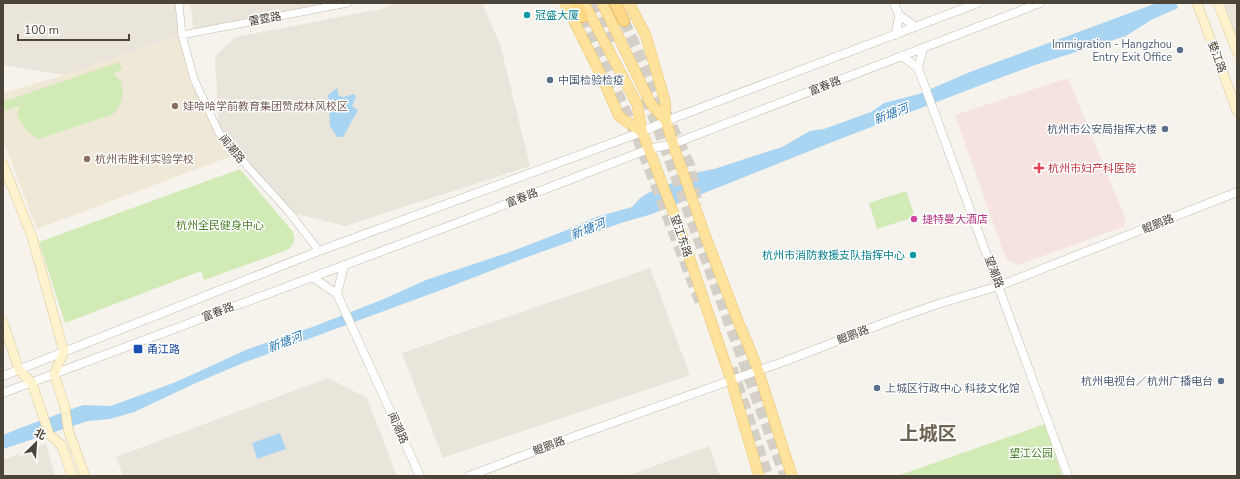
<svg xmlns="http://www.w3.org/2000/svg" width="1240" height="479" font-family="'Nunito Sans','Noto Sans SC',sans-serif">
  <style>
    .residential { fill: #eae5da }
    .education { fill: #efe8d6 }
    .medical { fill: #f6e3e0 }
    .green { fill: #d2eab5 }
    .water { fill: #a9d4f2 }
    .lines { fill: none; stroke-linecap: round; stroke-linejoin: round }
    .trunk-tunnel { stroke: #d4d0c8; stroke-width: 11; stroke-dasharray: 11 5.5; stroke-linecap: butt }
    .minor-casing { stroke: #c2bbae; stroke-width: 8 }
    .tertiary-casing { stroke: #c2bbae; stroke-width: 9 }
    .secondary-casing { stroke: #d6c79b; stroke-width: 10 }
    .primary-casing { stroke: #e6c16a; stroke-width: 11 }
    .trunk-casing { stroke: #e0a43c; stroke-width: 12 }
    .minor { stroke: #fff; stroke-width: 7 }
    .tertiary { stroke: #fff; stroke-width: 8 }
    .secondary { stroke: #fff3cd; stroke-width: 9 }
    .primary { stroke: #ffe39c; stroke-width: 10 }
    .trunk { stroke: #ffd985; stroke-width: 11 }
    .culture-dot { fill: #0f9aa8; stroke: #fff; stroke-width: 1.5 }
    .service-dot { fill: #5c6f8a; stroke: #fff; stroke-width: 1.5 }
    .education-dot { fill: #8d6e63; stroke: #fff; stroke-width: 1.5 }
    .health-dot { fill: #e0444e; stroke: #fff; stroke-width: 1.5 }
    .hotel-dot { fill: #d1479c; stroke: #fff; stroke-width: 1.5 }
    .transit-dot { fill: #1a4fb4; stroke: #fff; stroke-width: 1.5 }
    .labels { text-anchor: middle; dominant-baseline: central; stroke-width: 3; stroke-linejoin: round; paint-order: stroke }
    .culture-label { font-size: 11px; fill: #0d838f; stroke: #fff; text-anchor: start }
    .street-label { font-size: 11px; fill: #4b4439; stroke: #fff }
    .service-label { font-size: 11px; fill: #4e5e75; stroke: #fff; text-anchor: end }
    .education-label { font-size: 11px; fill: #785e54; stroke: #fff; text-anchor: start }
    .health-label { font-size: 11px; fill: #be3a42; stroke: #fff; text-anchor: start }
    .hotel-label { font-size: 11px; fill: #b23c85; stroke: #fff; text-anchor: start }
    .park-label { font-size: 11px; fill: #4a7f2a; stroke: #fff }
    .transit-label { font-size: 11px; fill: #164399; stroke: #fff; text-anchor: start }
    .water-label { font-size: 12px; font-style: italic; fill: #2e7ab2; stroke: #fff }
    .town-label { font-size: 19px; font-weight: bold; fill: #6e6250; stroke: #fff }
  </style>
  <rect width="100%" height="100%" fill="#f6f3ec"/>
  <!-- residential -->
  <g class="residential">
    <polygon points="3,3 179,3 182,35 64,75 3,65"/>
    <polygon points="190,3 343,3 194,32"/>
    <polygon points="396,3 482,3 500,44 530,166 345,226 289,212 219,133 215,56 236,37 381,9"/>
    <polygon points="1218,3 1237,3 1237,52"/>
    <polygon points="650,268 690,375 443,458 402,353"/>
    <polygon points="328,378 367,398 397,476 123,476 116,457"/>
    <polygon points="46,443 55,476 3,476 3,460"/>
    <polygon points="709,446 720,476 627,476"/>
  </g>
  <!-- education -->
  <polygon class="education" points="182,35 194,79 219,133 237,154 37,229 3,140 3,93 64,75"/>
  <!-- medical -->
  <polygon class="medical" points="1068,78 1126,220 1123,227 1018,265 1006,259 955,115"/>
  <!-- green -->
  <g class="green">
    <path d="M119 62 122 69 113 74 121 81C124 96 123 101 114 114L39 139C28 133 22 126 17 114L20 106 5 111 3 102Z"/>
    <path d="M240 169 293 232C296 240 294 245 287 250L204 280 201 271 65 323 39 242Z"/>
    <polygon points="906,191 915,217 877,229 869,203"/>
    <polygon points="1045,424 1062,476 897,476"/>
  </g>
  <!-- water -->
  <g class="water">
    <polygon points="1157,3 1176,3 1178,8 1151,20 1126,36 1035,65 981,85 840,139 649,215 624,222 511,263 449,287 243,363 198,382 134,412 110,419 88,421 3,449 3,435 23,427 83,405 111,406 176,382 248,349 315,326 384,299 426,280 510,252 567,230 596,217 632,207 640,198 648,193 699,172 714,169 782,147 810,131 824,129 871,112 884,103 919,94 970,72"/>
    <polygon points="337,88 339,96 343,97 354,94 356,97 352,106 358,110 343,137 337,137 330,126 328,95"/>
    <polygon points="280,433 286,449 257,459 252,443"/>
  </g>
  <g class="lines">
    <!-- trunk-tunnel -->
    <g class="trunk-tunnel">
      <polyline points="592,3 610,44"/>
      <polyline points="583,17 622,103 638,139 702,307"/>
      <polyline points="624,21 690,166 697,205"/>
      <polyline points="646,98 659,131 785,476"/>
      <polyline points="732,368 768,476"/>
    </g>
    <defs>
      <g id="minor">
        <polyline points="179,3 182,35 194,79 219,133 248,167 289,212 319,251"/>
        <polyline points="182,35 348,3"/>
      </g>
      <g id="tertiary">
        <polyline points="894,3 899,15 896,35"/>
        <polyline points="899,15 916,27"/>
        <polyline points="902,56 918,68 1068,476"/>
        <polyline points="918,68 923,48"/>
        <polyline points="312,277 337,294 420,476"/>
        <polyline points="337,294 344,265"/>
        <polyline points="3,376 319,251 642,132 666,121 978,3"/>
        <polyline points="3,393 465,220 649,149 673,144 1040,3"/>
        <polyline points="469,476 570,438 788,360 892,320 941,303 999,286 1237,192"/>
      </g>
      <g id="secondary">
        <polyline points="1197,3 1237,111"/>
        <polyline points="1218,3 1237,52"/>
        <polyline points="3,164 32,237 64,352 54,374 65,407 68,429 85,476"/>
        <polyline points="3,322 19,370 32,383 49,434 62,446 72,476"/>
      </g>
      <g id="primary">
        <polyline points="565,3 599,71 619,116 642,132"/>
        <polyline points="584,3 637,104 642,132 678,224 731,380 759,476"/>
        <polyline points="602,3 651,104 666,121"/>
        <polyline points="629,3 646,36 665,101 666,121 673,144 705,235 739,324 749,347 758,370 792,476"/>
      </g>
      <g id="trunk">
        <polyline points="576,3 583,17"/>
        <polyline points="615,3 624,21"/>
      </g>
    </defs>
    <!-- minor casing -->
    <use href="#minor" class="minor-casing"/>
    <!-- tertiary casing -->
    <use href="#tertiary" class="tertiary-casing"/>
    <!-- secondary casing -->
    <use href="#secondary" class="secondary-casing"/>
    <!-- primary casing -->
    <use href="#primary" class="primary-casing"/>
    <!-- trunk casing -->
    <use href="#trunk" class="trunk-casing"/>
    <!-- minor -->
    <use href="#minor" class="minor"/>
    <!-- tertiary -->
    <use href="#tertiary" class="tertiary"/>
    <!-- secondary -->
    <use href="#secondary" class="secondary"/>
    <!-- primary -->
    <use href="#primary" class="primary"/>
    <!-- trunk -->
    <use href="#trunk" class="trunk"/>
  </g>
  <!-- markers -->
  <g class="culture-dot">
    <circle cx="527" cy="15" r="4"/>
    <circle cx="913" cy="255" r="4"/>
  </g>
  <g class="service-dot">
    <circle cx="1180" cy="50" r="4"/>
    <circle cx="550" cy="80" r="4"/>
    <circle cx="1165" cy="129" r="4"/>
    <circle cx="1221" cy="381" r="4"/>
    <circle cx="877" cy="388" r="4"/>
  </g>
  <g class="education-dot">
    <circle cx="175" cy="106" r="4"/>
    <circle cx="87" cy="159" r="4"/>
  </g>
  <path class="health-dot" d="M1037 162h4v4h4v4h-4v4h-4v-4h-4v-4h4z"/>
  <circle class="hotel-dot" cx="914" cy="219" r="4"/>
  <rect class="transit-dot" x="133" y="344" width="10" height="10" rx="2"/>
  <g class="labels">
    <!-- culture labels -->
    <g class="culture-label">
      <text x="535" y="15">冠盛大厦</text>
      <text x="905" y="255" text-anchor="end">杭州市消防救援支队指挥中心</text>
    </g>
    <!-- street labels -->
    <g class="street-label">
      <text transform="translate(265 19) rotate(-11)">雷霆路</text>
      <text transform="translate(1217 57) rotate(70)">婺江路</text>
      <text transform="translate(825 86) rotate(-21)">富春路</text>
      <text transform="translate(232 149) rotate(50)">闻潮路</text>
      <text transform="translate(522 198) rotate(-21)">富春路</text>
      <text transform="translate(1158 224) rotate(-22)">鲲鹏路</text>
      <text transform="translate(681 236) rotate(71)">望江东路</text>
      <text transform="translate(994 272) rotate(69)">望潮路</text>
      <text transform="translate(218 312) rotate(-21)">富春路</text>
      <text transform="translate(853 335) rotate(-21)">鲲鹏路</text>
      <text transform="translate(398 428) rotate(66)">闻潮路</text>
      <text transform="translate(549 446) rotate(-21)">鲲鹏路</text>
    </g>
    <!-- service labels -->
    <g class="service-label">
      <text x="1172" y="44">Immigration - Hangzhou<tspan x="1172" dy="13">Entry Exit Office</tspan></text>
      <text x="558" y="80" text-anchor="start">中国检验检疫</text>
      <text x="1157" y="129">杭州市公安局指挥大楼</text>
      <text x="1213" y="381">杭州电视台／杭州广播电台</text>
      <text x="885" y="388" text-anchor="start">上城区行政中心 科技文化馆</text>
    </g>
    <!-- education labels -->
    <g class="education-label">
      <text x="183" y="106">娃哈哈学前教育集团赞成林风校区</text>
      <text x="95" y="159">杭州市胜利实验学校</text>
    </g>
    <!-- health labels -->
    <g class="health-label">
      <text x="1048" y="168">杭州市妇产科医院</text>
    </g>
    <!-- hotel labels -->
    <g class="hotel-label">
      <text x="922" y="219">捷特曼大酒店</text>
    </g>
    <!-- park labels -->
    <g class="park-label">
      <text x="220" y="225">杭州全民健身中心</text>
      <text x="1031" y="453">望江公园</text>
    </g>
    <!-- transit labels -->
    <g class="transit-label">
      <text x="147" y="349">甬江路</text>
    </g>
    <!-- water labels -->
    <g class="water-label">
      <text transform="translate(891 114) rotate(-21)">新塘河</text>
      <text transform="translate(588 229) rotate(-22)">新塘河</text>
      <text transform="translate(285 342) rotate(-22)">新塘河</text>
    </g>
    <!-- town labels -->
    <g class="town-label">
      <text x="928" y="434">上城区</text>
    </g>
  </g>
  <!-- border -->
  <rect width="1240" height="479" fill="none" stroke="#4b4439" stroke-width="8"/>
  <!-- north arrow -->
  <g transform="translate(36 443) rotate(25)" stroke="#ffffff" stroke-width="3" paint-order="stroke">
  <path d="M0-3L7 15L0 10L-7 15Z" fill="#4b4439"/>
  <text y="-6" font-size="11" font-weight="bold" text-anchor="middle" fill="#4b4439">北</text>
  </g>
  <!-- scale -->
  <path d="M18 34v6h111v-6" fill="none" stroke="#4b4439" stroke-width="2"/>
  <text x="24" y="34" font-size="12" fill="#4b4439" stroke="#ffffff" stroke-width="3" paint-order="stroke">100 m</text>
</svg>
